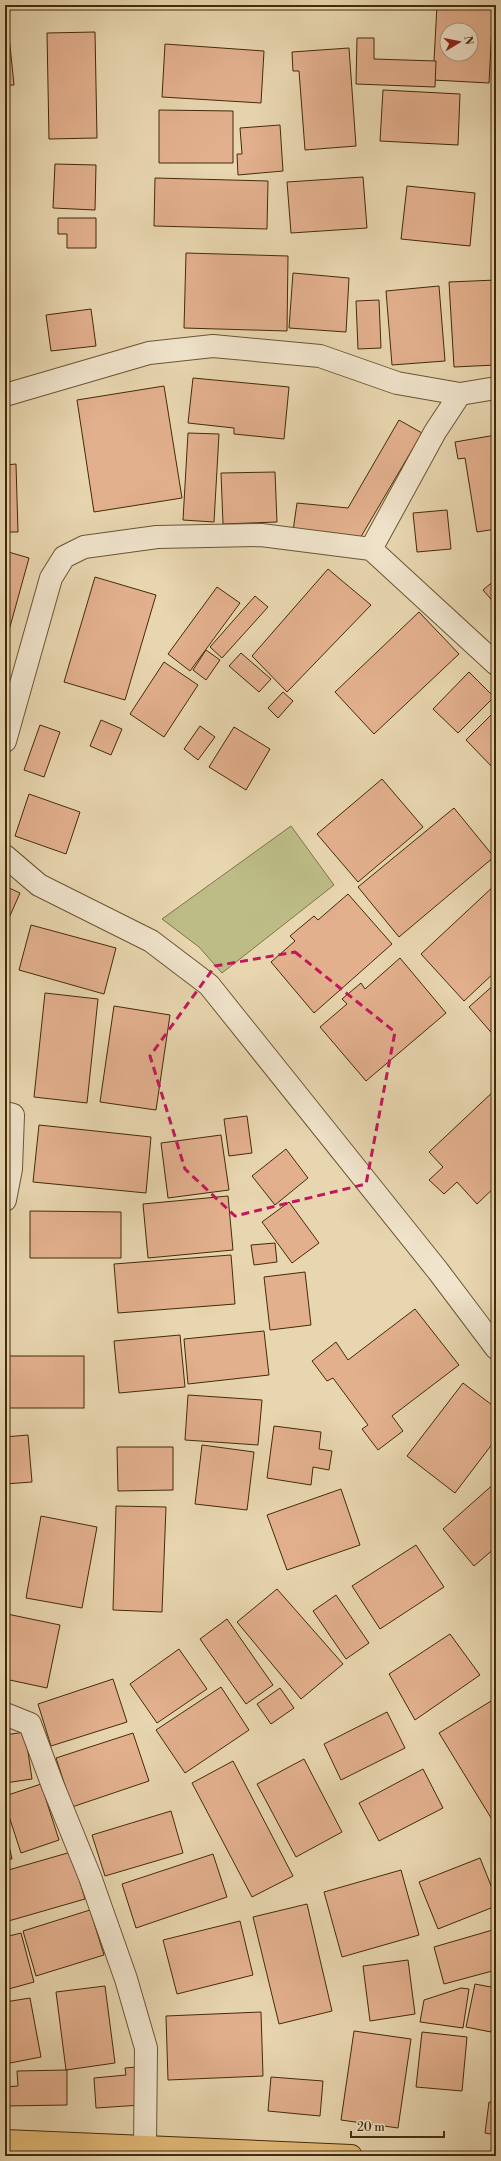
<svg xmlns="http://www.w3.org/2000/svg" width="501" height="2161" font-family="'Libre Bodoni',serif">
  <style>
    .green { fill: #bdbc86; stroke: #807447 }
    .building { fill: #e3b08e; stroke: #432b08; fill-rule: evenodd }
    .lines { fill: none; stroke-linecap: round; stroke-linejoin: round }
    .minor-casing { stroke: #6c5632; stroke-width: 24 }
    .major-casing { stroke: #432b08; stroke-width: 24 }
    .minor { stroke: #f0e4cc; stroke-width: 22 }
    .major { stroke: #e4bb78; stroke-width: 22 }
    .marked { fill: none; stroke: #c2185b; stroke-width: 3; stroke-dasharray: 8 5; stroke-linejoin: round }
  </style>
  <rect width="100%" height="100%" fill="#e8d6b0"/>
  <filter id="stains"><feTurbulence type="fractalNoise" baseFrequency=".005" numOctaves="4"/><feColorMatrix values="0 0 0 0 .2 0 0 0 0 .09 0 0 0 0 .02 0 0 0 .5 -.17"/></filter>
  <radialGradient id="worn" r=".72"><stop offset=".6" stop-color="#630" stop-opacity="0"/><stop offset="1" stop-color="#630" stop-opacity=".3"/></radialGradient>
  <!-- green -->
  <polygon class="green" points="291,826 334,885 222,973 199,947 162,919"/>
  <!-- building -->
  <g class="building">
    <path d="M437 5H493L489 83 433 80ZM447 30H471V54H447Z"/>
    <polygon points="95,32 97,138 49,139 47,33"/>
    <polygon points="5,36 9,36 14,85 5,85"/>
    <polygon points="357,38 374,38 374,59 436,61 435,87 356,84"/>
    <polygon points="165,44 264,51 261,103 162,97"/>
    <polygon points="349,48 356,146 305,150 299,71 293,71 292,52"/>
    <polygon points="383,90 460,94 458,145 380,141"/>
    <polygon points="159,110 233,111 233,163 159,163"/>
    <polygon points="280,125 283,171 238,175 237,154 242,154 240,128"/>
    <polygon points="55,164 96,165 95,210 53,208"/>
    <polygon points="363,177 367,228 291,233 287,182"/>
    <polygon points="155,178 268,181 267,229 154,226"/>
    <polygon points="407,186 475,193 470,246 401,239"/>
    <polygon points="58,218 96,218 96,248 67,248 67,234 58,234"/>
    <polygon points="186,253 288,256 287,331 184,328"/>
    <polygon points="293,273 349,278 346,332 289,328"/>
    <polygon points="496,280 496,365 454,367 449,282"/>
    <polygon points="439,286 445,361 392,365 386,291"/>
    <polygon points="379,300 381,348 358,349 356,301"/>
    <polygon points="91,309 96,346 51,351 46,315"/>
    <polygon points="193,378 289,387 284,439 234,434 234,428 188,423"/>
    <polygon points="164,386 182,498 94,512 77,400"/>
    <polygon points="399,420 422,433 359,540 293,531 297,503 348,508"/>
    <polygon points="188,433 219,434 214,522 183,520"/>
    <polygon points="496,435 496,529 477,532 465,458 458,459 455,442"/>
    <polygon points="16,464 18,532 5,532 5,465"/>
    <polygon points="275,472 277,522 223,524 221,473"/>
    <polygon points="447,510 451,549 417,552 413,513"/>
    <polygon points="5,551 29,558 8,634 5,634"/>
    <polygon points="328,569 371,605 287,692 252,656"/>
    <polygon points="95,577 156,595 125,700 64,682"/>
    <polygon points="496,579 496,605 483,590"/>
    <polygon points="217,587 240,603 190,671 168,654"/>
    <polygon points="255,596 268,607 222,658 210,647"/>
    <polygon points="419,612 459,654 374,734 335,692"/>
    <polygon points="206,650 220,660 206,680 193,670"/>
    <polygon points="241,653 271,679 259,692 229,666"/>
    <polygon points="164,662 198,685 164,737 130,714"/>
    <polygon points="469,672 494,697 458,733 433,709"/>
    <polygon points="283,692 293,701 278,718 268,708"/>
    <polygon points="496,710 496,771 466,740"/>
    <polygon points="101,720 122,729 111,755 90,746"/>
    <polygon points="40,725 60,732 44,777 24,770"/>
    <polygon points="200,726 215,737 198,760 184,749"/>
    <polygon points="234,727 270,749 246,790 209,767"/>
    <polygon points="382,779 423,827 358,882 317,834"/>
    <polygon points="29,794 80,812 66,854 15,836"/>
    <polygon points="454,808 494,857 399,937 358,887"/>
    <polygon points="496,884 496,971 464,1001 421,954"/>
    <polygon points="5,886 20,893 5,927"/>
    <polygon points="348,894 392,944 314,1013 271,962 295,941 290,936 314,916 318,920"/>
    <polygon points="31,925 116,948 104,994 19,970"/>
    <polygon points="400,958 446,1013 366,1081 320,1027 347,1004 342,999 361,983 365,989"/>
    <polygon points="496,983 496,1038 469,1007"/>
    <polygon points="45,993 98,999 87,1103 34,1097"/>
    <polygon points="114,1006 170,1015 156,1110 100,1102"/>
    <polygon points="496,1089 496,1186 477,1204 457,1182 444,1194 429,1180 443,1167 429,1152"/>
    <polygon points="247,1116 252,1153 229,1156 224,1119"/>
    <polygon points="39,1125 151,1137 146,1193 33,1182"/>
    <polygon points="221,1135 229,1190 168,1198 161,1143"/>
    <polygon points="286,1149 308,1178 275,1205 252,1176"/>
    <polygon points="228,1196 233,1250 148,1258 143,1204"/>
    <polygon points="289,1202 319,1243 292,1263 262,1222"/>
    <polygon points="30,1211 121,1212 121,1258 30,1258"/>
    <polygon points="275,1243 277,1262 254,1265 251,1245"/>
    <polygon points="231,1255 235,1304 118,1313 114,1264"/>
    <polygon points="305,1272 311,1325 270,1330 264,1277"/>
    <polygon points="415,1309 459,1365 392,1416 403,1431 378,1450 362,1429 368,1425 333,1378 327,1381 312,1361 336,1342 348,1360"/>
    <polygon points="264,1331 269,1375 188,1384 184,1339"/>
    <polygon points="180,1335 185,1387 119,1393 114,1341"/>
    <rect x="5" y="1356" width="79" height="52"/>
    <polygon points="463,1383 496,1408 496,1439 455,1493 407,1456"/>
    <polygon points="188,1395 262,1400 258,1445 185,1440"/>
    <polygon points="274,1426 321,1432 319,1449 332,1451 329,1470 313,1467 311,1485 267,1478"/>
    <polygon points="28,1435 32,1482 5,1484 5,1437"/>
    <polygon points="202,1445 254,1452 247,1510 195,1504"/>
    <polygon points="117,1447 173,1447 173,1490 118,1491"/>
    <polygon points="496,1482 496,1547 474,1566 443,1529"/>
    <polygon points="341,1489 360,1545 287,1570 267,1515"/>
    <polygon points="116,1506 166,1507 162,1612 113,1610"/>
    <polygon points="41,1516 97,1527 82,1608 26,1598"/>
    <polygon points="416,1545 444,1587 380,1629 352,1586"/>
    <polygon points="277,1589 343,1664 301,1699 237,1622"/>
    <polygon points="336,1595 369,1643 346,1659 313,1611"/>
    <polygon points="7,1614 60,1625 47,1688 5,1679"/>
    <polygon points="227,1619 273,1685 246,1704 200,1639"/>
    <polygon points="450,1634 480,1675 415,1720 389,1674"/>
    <polygon points="179,1649 207,1689 157,1723 130,1684"/>
    <polygon points="113,1679 127,1722 51,1746 38,1704"/>
    <polygon points="221,1687 249,1730 185,1773 156,1730"/>
    <polygon points="280,1688 294,1708 271,1724 257,1704"/>
    <polygon points="496,1698 496,1826 439,1733"/>
    <polygon points="387,1712 405,1748 341,1780 324,1744"/>
    <polygon points="25,1732 32,1779 5,1783 5,1735"/>
    <polygon points="133,1733 149,1781 72,1807 56,1758"/>
    <polygon points="304,1759 342,1832 296,1857 257,1784"/>
    <polygon points="233,1761 293,1876 252,1897 192,1783"/>
    <polygon points="423,1769 443,1808 379,1841 359,1803"/>
    <polygon points="41,1784 59,1840 21,1853 5,1804 5,1796"/>
    <polygon points="171,1811 183,1853 105,1876 92,1835"/>
    <polygon points="5,1827 12,1859 5,1860"/>
    <polygon points="71,1852 85,1899 5,1922 5,1871"/>
    <polygon points="213,1854 227,1897 136,1928 122,1884"/>
    <polygon points="480,1858 496,1898 496,1906 438,1929 419,1882"/>
    <polygon points="401,1870 419,1935 342,1957 324,1892"/>
    <polygon points="307,1904 332,2011 279,2024 253,1917"/>
    <polygon points="90,1910 104,1955 36,1976 23,1931"/>
    <polygon points="240,1921 253,1975 177,1994 163,1940"/>
    <polygon points="496,1929 496,1970 444,1984 434,1947"/>
    <polygon points="21,1933 34,1982 5,1990 5,1937"/>
    <polygon points="408,1960 415,2014 370,2021 363,1966"/>
    <polygon points="475,1984 496,1988 496,2005 491,2032 466,2027"/>
    <polygon points="105,1986 115,2063 66,2070 56,1992"/>
    <polygon points="461,1988 469,1989 463,2028 420,2022 424,2000"/>
    <polygon points="30,1998 41,2057 5,2064 5,2002"/>
    <polygon points="261,2012 263,2076 168,2080 166,2016"/>
    <polygon points="354,2031 411,2039 398,2128 341,2120"/>
    <polygon points="422,2032 467,2037 462,2091 416,2087"/>
    <polygon points="137,2067 141,2105 96,2108 94,2078 126,2075 125,2068"/>
    <polygon points="67,2070 67,2105 5,2106 5,2087 18,2086 17,2071"/>
    <polygon points="271,2077 323,2081 320,2116 268,2111"/>
    <polygon points="489,2102 496,2103 496,2135 485,2133"/>
  </g>
  <g class="lines">
    <defs>
      <g id="minor">
        <polyline points="5,395 149,353 213,346 320,356 397,383 460,394 496,388"/>
        <polyline points="371,549 435,432 460,394"/>
        <polyline points="5,741 51,578 64,557 84,547 157,537 261,535 371,549 496,664"/>
        <polyline points="5,856 39,885 151,941 209,985 438,1271 496,1348"/>
        <polyline points="5,1113 13,1115 11,1169 5,1200"/>
        <polyline points="5,1714 30,1724 53,1786 90,1877 126,1979 146,2048 145,2147"/>
      </g>
      <polyline id="major" points="5,2141 351,2156"/>
    </defs>
    <!-- minor casing -->
    <use href="#minor" class="minor-casing"/>
    <!-- major casing -->
    <use href="#major" class="major-casing"/>
    <!-- minor -->
    <use href="#minor" class="minor"/>
    <!-- major -->
    <use href="#major" class="major"/>
  </g>
  <!-- marked area -->
  <path class="marked" d="M295 952 395 1032 366 1184 235 1216 185 1169 150 1056 215 966Z"/>
  <!-- margin -->
  <rect width="501" height="2161" fill="none" stroke="#e8d6b0" stroke-width="20"/>
  <rect x="6" y="6" width="489" height="2149" fill="none" stroke="#432b08" stroke-width="2"/>
  <rect x="10" y="10" width="481" height="2141" fill="none" stroke="#432b08"/>
  <!-- north arrow -->
  <g transform="translate(459 42) rotate(80)"><circle r="19" fill="#f0e4cc" stroke="#ab9a7e"/>
  <path d="M0-3L7 15L0 10L-7 15Z" fill="#8f2418"/>
  <text y="-6" font-size="11" font-weight="bold" text-anchor="middle" fill="#432b08">N</text>
  </g>
  <!-- scale -->
  <path d="M351 2131v6h93v-6" fill="none" stroke="#432b08" stroke-width="2"/>
  <text x="357" y="2131" font-size="12" fill="#432b08" stroke="#f0e4cc" stroke-width="3" paint-order="stroke">20 m</text>
  <rect width="100%" height="100%" filter="url(#stains)"/>
  <rect width="100%" height="100%" fill="url(#worn)"/>
</svg>
